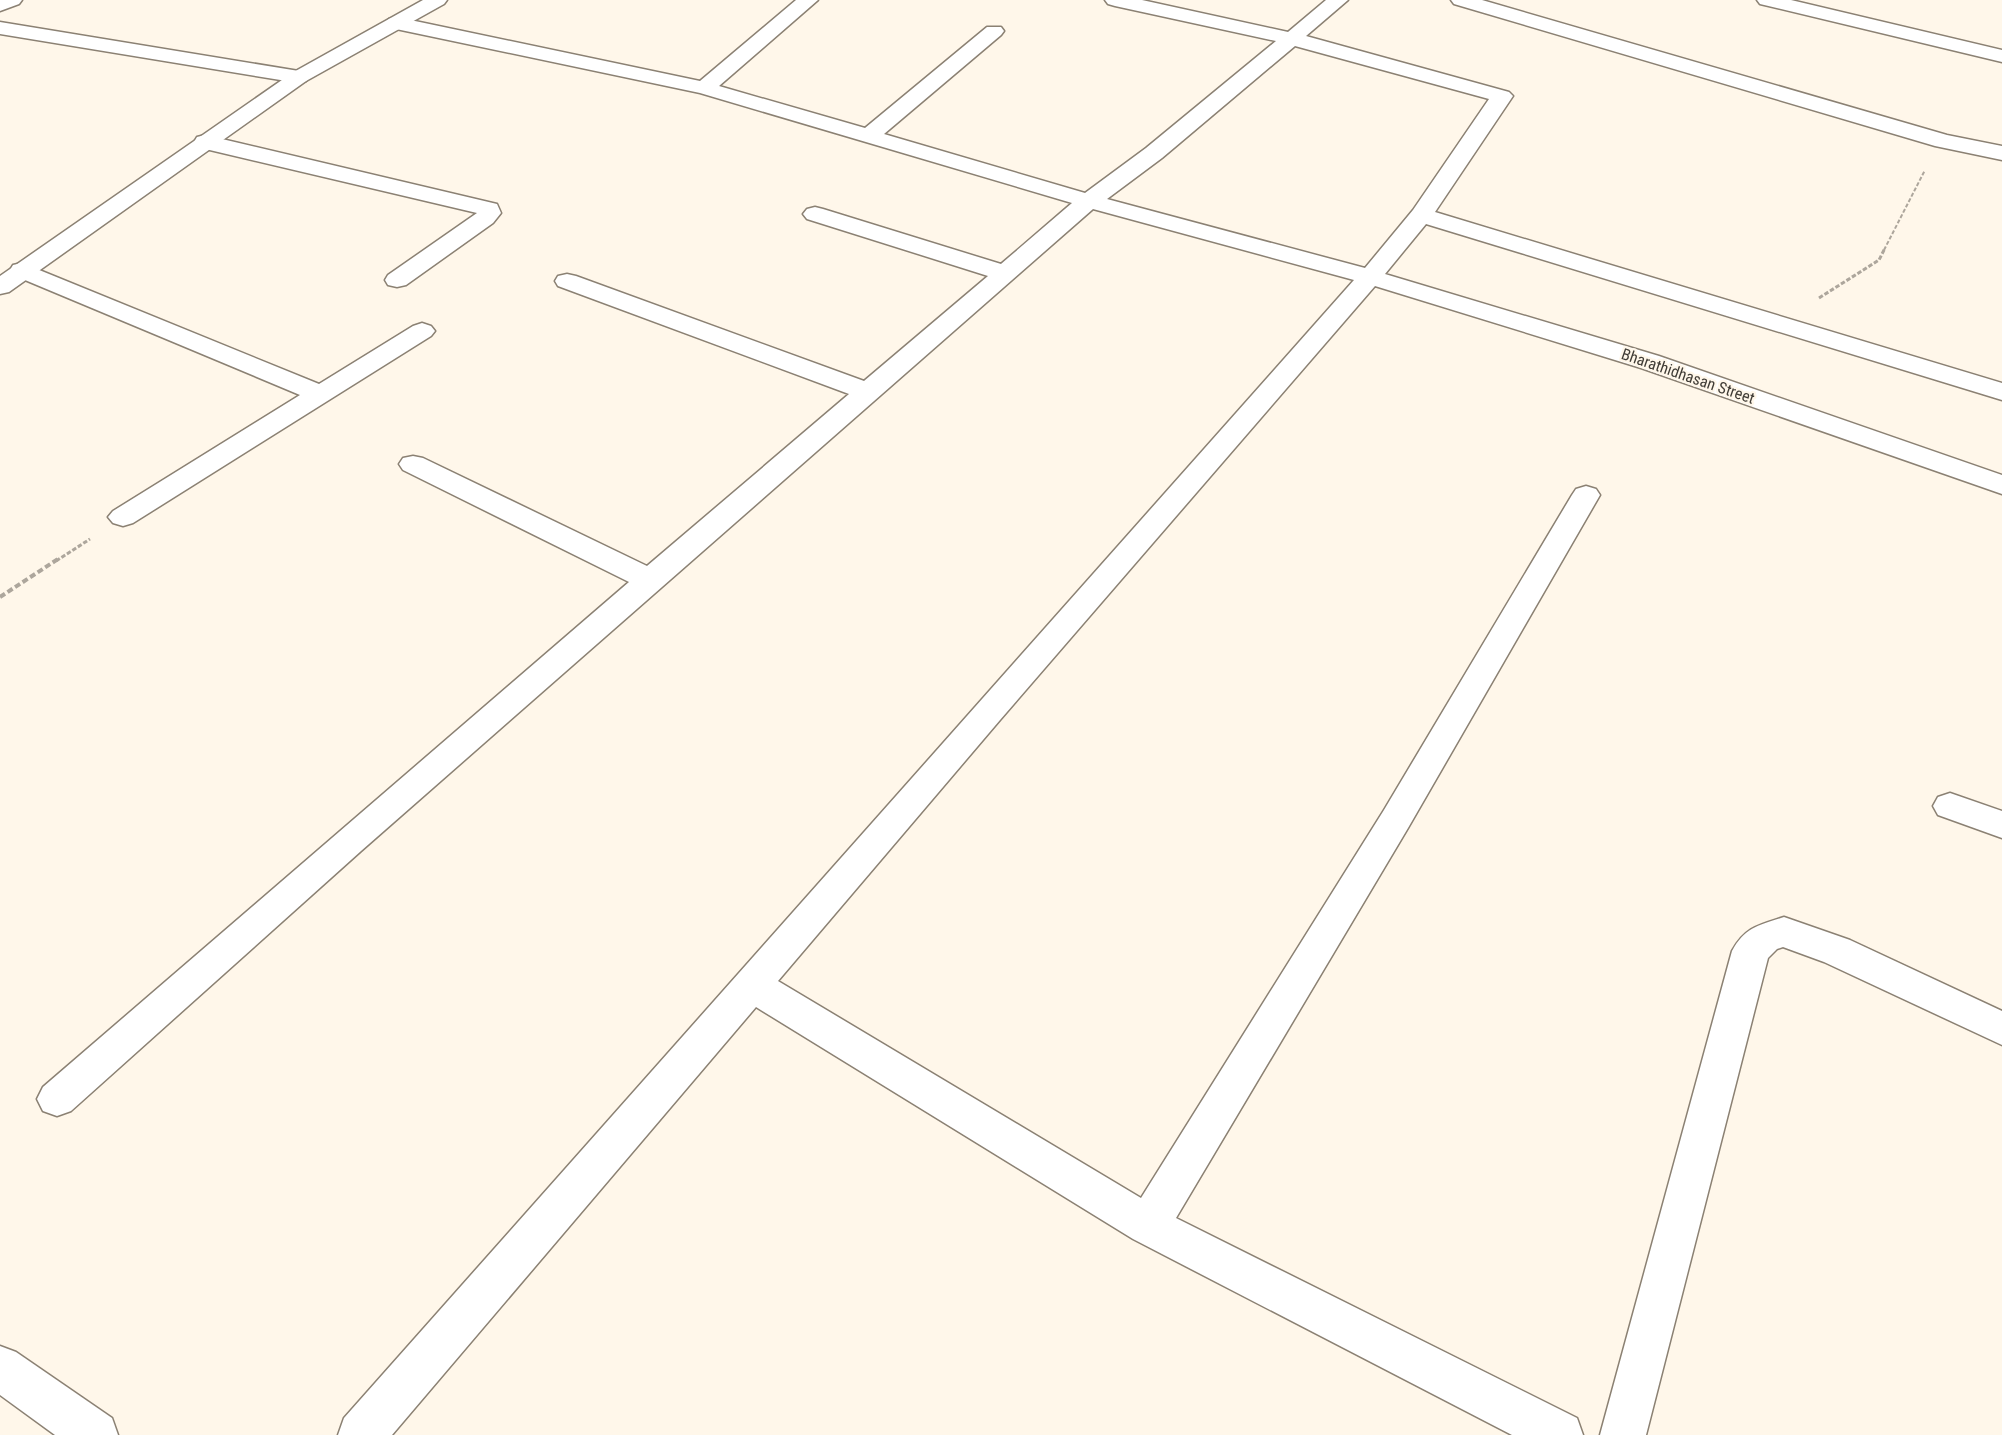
<svg xmlns="http://www.w3.org/2000/svg" width="2002" height="1435" font-family="'Roboto Condensed',sans-serif">
  <style>
    .lines { fill: none; stroke-linecap: round; stroke-linejoin: round }
    .minor-casing { stroke: #8b8173; stroke-width: 3 }
    .tertiary-casing { stroke: #8b8173; stroke-width: 3 }
    .path-far2 { stroke: #ada69c; stroke-width: 2; stroke-dasharray: 4 2; stroke-linecap: butt }
    .path-far1 { stroke: #ada69c; stroke-width: 3; stroke-dasharray: 4.5 2; stroke-linecap: butt }
    .path { stroke: #ada69c; stroke-width: 4; stroke-dasharray: 6 3; stroke-linecap: butt }
    .minor { fill: #fff; fill-rule: evenodd }
    .tertiary { fill: #fff; fill-rule: evenodd }
    .labels { text-anchor: middle; dominant-baseline: central; stroke-width: 4.5; stroke-linejoin: round; paint-order: stroke }
    .street-label { font-size: 16px; fill: #403c36; stroke: #fff7ea }
  </style>
  <rect width="100%" height="100%" fill="#fff7ea"/>
  <g class="lines">
    <defs>
      <g id="minor">
        <polygon points="0,0 22,0 19,4 0,11"/>
        <path d="M796 0H818L719 86 865 128 987 27H1001L1004 31 1001 35 884 134 1085 193 1146 148 1276 41 1115 6 1108 4 1105 0H1142L1288 32 1326 0H1348L1306 36 1509 92 1513 96 1435 212 2002 383V400L1426 224 1385 274 1659 356 2002 475V494L1641 368 1375 286 1000 720 778 981 1141 1198 1384 810 1572 495 1576 489 1586 486 1596 489 1600 495 1408 828 1176 1218 1577 1418 1583 1435H1512L1133 1239 756 1007 392 1435H338L344 1418 1354 280 1093 209 361 851 71 1111 57 1116 43 1111 37 1099 43 1087 629 582 403 470 399 464 403 458 413 456 423 458 647 566 849 394 558 286 555 281 558 276 567 274 576 276 864 381 988 276 807 219 803 214 807 209 815 207 823 209 1001 264 1072 203 700 93 396 29 389 27 386 23 389 19 396 17 700 81ZM1295 46 1489 99 1413 210 1365 268 1107 199 1162 158Z"/>
        <polygon points="1451,0 1482,0 1947,135 2002,146 2002,160 1935,146 1454,4"/>
        <polygon points="1757,0 1791,0 2002,50 2002,62 1760,4"/>
        <polygon points="0,22 299,71 306,73 309,77 306,81 299,83 0,34"/>
        <polygon points="205,135 497,204 501,213 493,223 406,285 397,287 388,285 385,280 388,275 477,213 197,147 194,142 197,137"/>
        <polygon points="22,263 319,384 413,326 422,323 431,326 435,331 431,336 133,523 123,526 113,523 108,517 113,511 300,395 13,275 10,270 13,265"/>
        <polygon points="1950,793 2002,811 2002,838 1938,815 1933,806 1938,797"/>
        <path d="M1784 917 1850 940 2002 1011V1045L1824 962 1783 947 1777 949 1768 958 1646 1435H1600L1732 951C1745 927 1759 925 1784 917Z"/>
        <polygon points="0,1346 16,1352 112,1418 118,1435 55,1435 0,1395"/>
      </g>
      <polygon id="tertiary" points="423,0 447,0 444,4 306,81 9,292 0,294 0,276 292,73"/>
    </defs>
    <!-- minor casing -->
    <use href="#minor" class="minor-casing"/>
    <!-- tertiary casing -->
    <use href="#tertiary" class="tertiary-casing"/>
    <!-- path-far2 -->
    <polyline class="path-far2" points="1884,250 1925,170"/>
    <!-- path-far1 -->
    <g class="path-far1">
      <polyline points="1819,298 1879,260 1885,248"/>
      <polyline points="56,561 90,539"/>
    </g>
    <!-- path -->
    <polyline class="path" points="0,597 58,559"/>
    <!-- minor -->
    <use href="#minor" class="minor"/>
    <!-- tertiary -->
    <use href="#tertiary" class="tertiary"/>
  </g>
  <g class="labels">
    <!-- street labels -->
    <g class="street-label">
      <text transform="translate(1688 376) rotate(19)">Bharathidhasan Street</text>
    </g>
  </g>
</svg>
